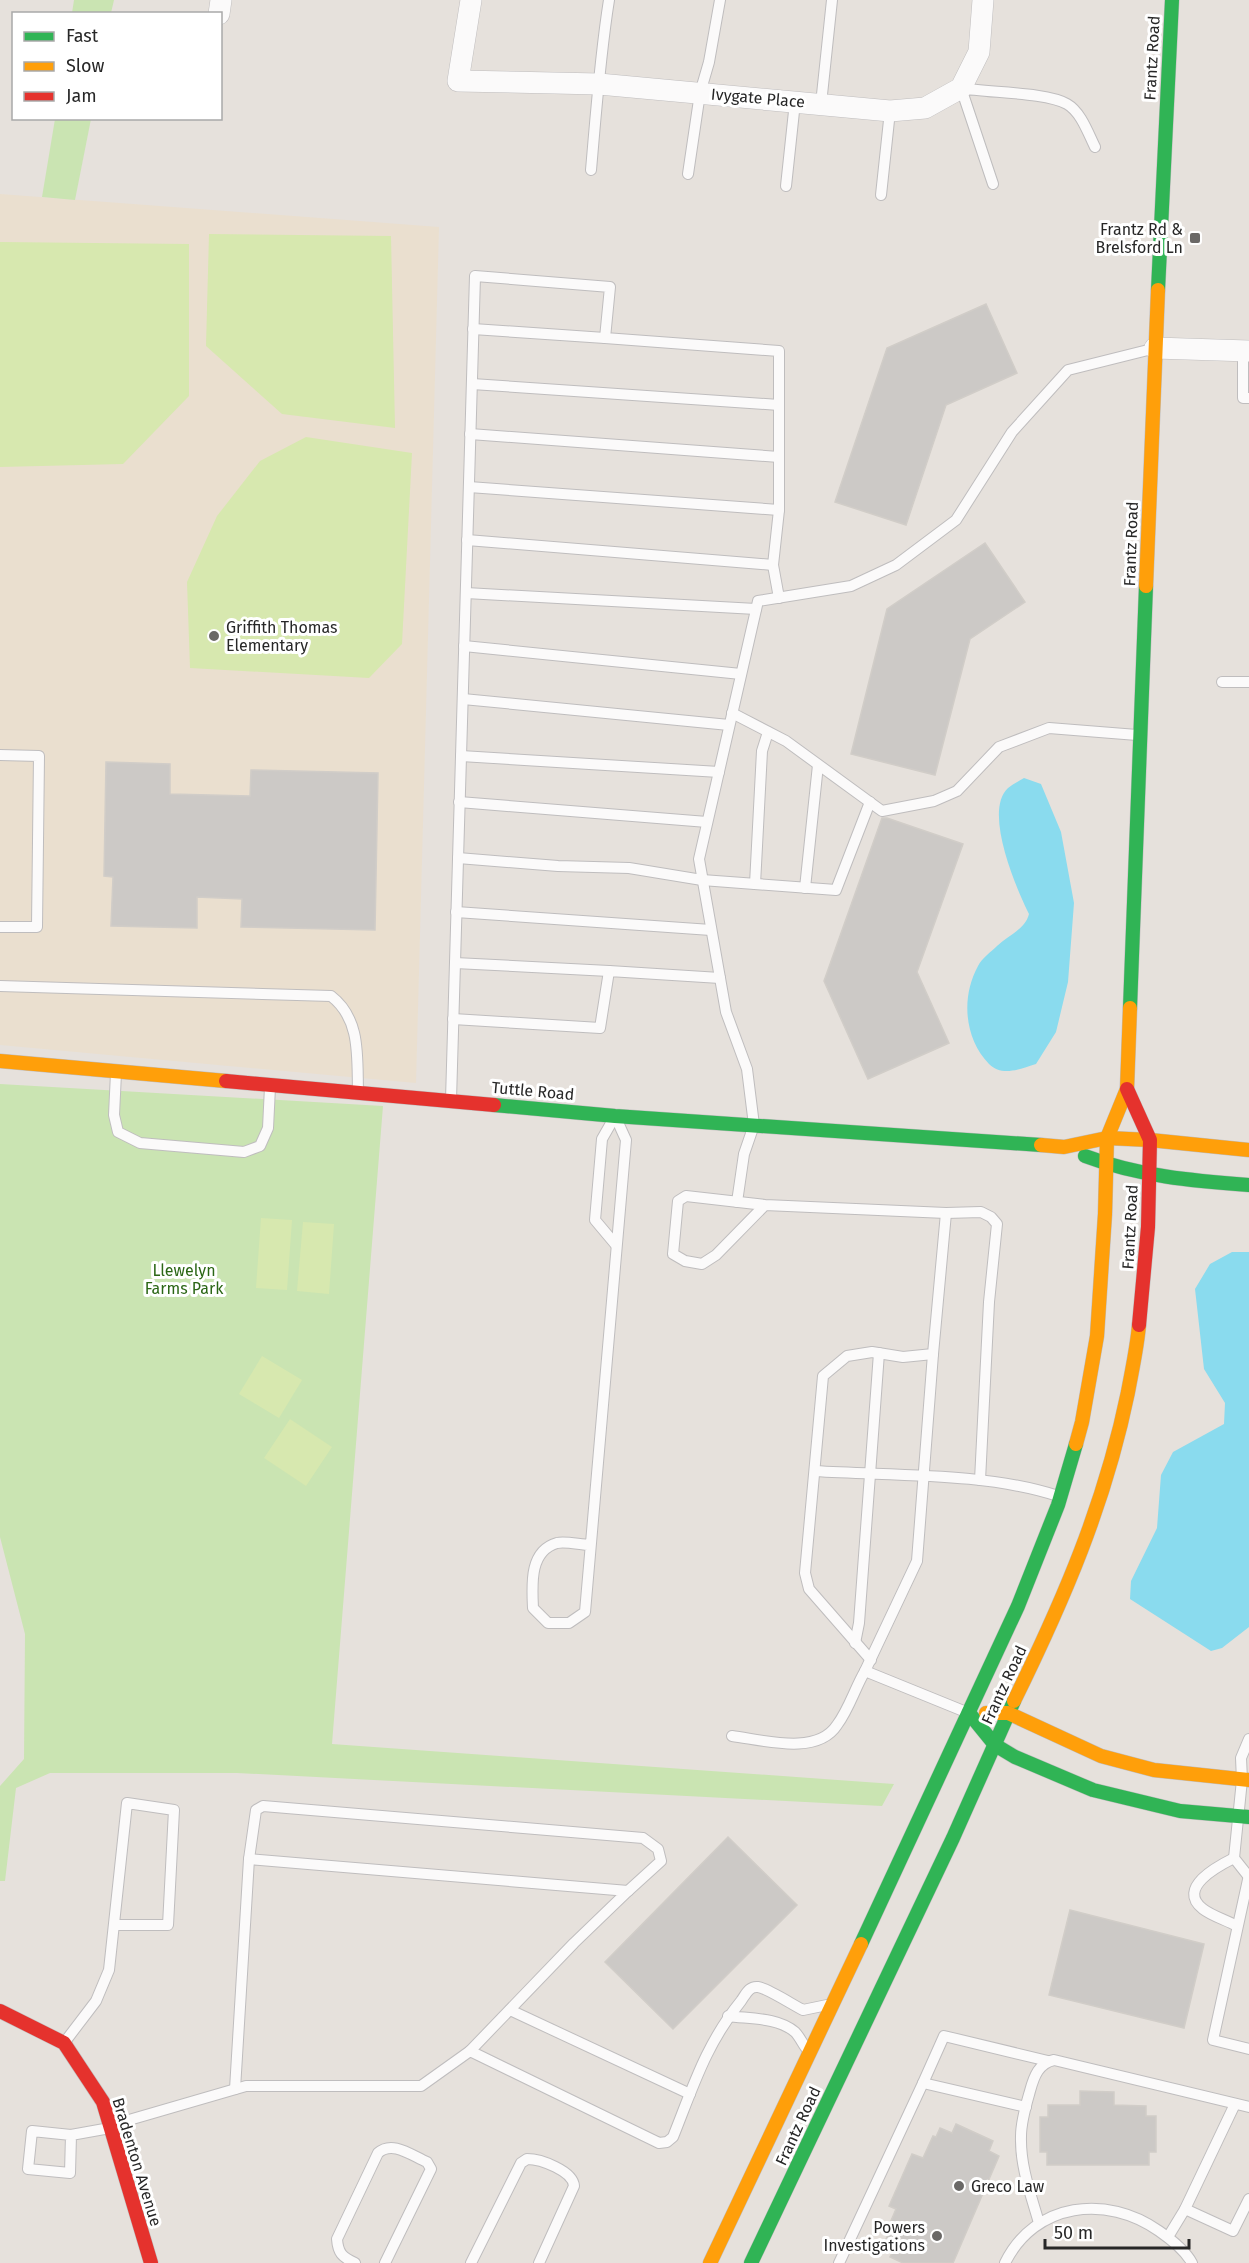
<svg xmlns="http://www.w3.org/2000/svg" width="1249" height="2263" font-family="'Fira Sans',sans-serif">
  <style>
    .education { fill: #eadfcf }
    .green { fill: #cae4b2 }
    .pitch { fill: #d7e8af }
    .water { fill: #8adbee }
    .building { fill: #ccc9c6; stroke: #d1cdc8; stroke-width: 1.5 }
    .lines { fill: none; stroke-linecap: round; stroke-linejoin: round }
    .lane-casing { stroke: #bfbdbe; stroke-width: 12 }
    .street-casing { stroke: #bfbdbe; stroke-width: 22 }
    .fast-casing { stroke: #bfbdbe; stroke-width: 15 }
    .slow-casing { stroke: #bfbdbe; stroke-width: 15 }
    .jam-casing { stroke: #bfbdbe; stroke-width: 15 }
    .lane { stroke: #fbfafa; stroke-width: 10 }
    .street { stroke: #fbfafa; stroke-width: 21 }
    .fast { stroke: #30b455; stroke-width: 14 }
    .slow { stroke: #ff9f0a; stroke-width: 14 }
    .jam { stroke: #e5322d; stroke-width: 14 }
    .poi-dot { fill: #6a6866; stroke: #fff; stroke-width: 2 }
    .labels { text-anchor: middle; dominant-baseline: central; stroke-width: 6; stroke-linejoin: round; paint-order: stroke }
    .street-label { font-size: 16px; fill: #272727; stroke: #fff }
    .poi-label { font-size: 16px; fill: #272727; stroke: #fff; text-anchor: end }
    .park-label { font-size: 16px; fill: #2b6615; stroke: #fff }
  </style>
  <rect width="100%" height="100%" fill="#e6e1dc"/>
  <!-- education -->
  <polygon class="education" points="0,194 439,227 416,1083 0,1045"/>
  <!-- green -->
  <g class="green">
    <polygon points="74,0 114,0 111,13 72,13"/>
    <polygon points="55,119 91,119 75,200 42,197"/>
    <polygon points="0,1084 383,1106 332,1744 894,1784 882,1806 237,1773 50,1773 16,1788 5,1881 0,1881 0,1786 24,1759 25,1634 0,1537"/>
  </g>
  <!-- pitch -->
  <g class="pitch">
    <polygon points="209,234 391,236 395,428 282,414 206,346"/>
    <polygon points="0,242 189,244 189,396 123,464 0,467"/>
    <polygon points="306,437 412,453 402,644 369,678 190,668 187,582 217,516 260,461"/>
    <polygon points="261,1218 292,1220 287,1290 256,1288"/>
    <polygon points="303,1222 334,1224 329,1294 297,1291"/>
    <polygon points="262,1356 302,1380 279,1418 239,1394"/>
    <polygon points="290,1419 332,1447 306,1486 264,1458"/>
  </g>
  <!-- water -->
  <g class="water">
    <path d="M1024 778 1041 784 1061 832 1074 903 1068 982 1056 1032 1036 1064C1020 1069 1002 1077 989 1064 964 1038 961 997 978 966 982 958 991 952 997 946 1008 935 1025 930 1029 914 1016 888 983 811 1008 788 1013 784 1019 781 1024 778Z"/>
    <polygon points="1232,1252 1249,1252 1249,1627 1222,1648 1211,1651 1130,1599 1131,1581 1157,1528 1161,1475 1173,1452 1224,1424 1225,1403 1204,1369 1195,1289 1210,1264"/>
  </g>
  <!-- building -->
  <g class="building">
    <polygon points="986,304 1017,373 946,405 906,525 835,502 887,348"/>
    <polygon points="985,543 1025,602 970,639 935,775 851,754 887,609"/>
    <polygon points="106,762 170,764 170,794 250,796 251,770 378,773 375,930 241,927 242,899 197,897 197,928 111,926 113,877 104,876"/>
    <polygon points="882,818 887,818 963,844 917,972 949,1043 868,1079 824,981"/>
    <polygon points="728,1837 797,1905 673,2029 605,1962"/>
    <polygon points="1070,1910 1204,1944 1184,2028 1049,1995"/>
    <polygon points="1080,2091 1114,2092 1114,2105 1146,2106 1146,2116 1156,2116 1156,2152 1149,2152 1149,2165 1047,2165 1047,2152 1040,2152 1040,2117 1048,2117 1048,2105 1080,2105"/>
    <polygon points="956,2124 993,2141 989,2151 999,2156 953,2263 903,2263 890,2257 895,2247 884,2243 890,2231 887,2230 896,2209 889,2206 912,2154 923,2158 933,2136 936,2137 940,2128 952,2133"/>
  </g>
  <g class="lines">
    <defs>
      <g id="lane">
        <polyline points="821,104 832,0"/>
        <path d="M591 170C596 113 600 56 609 0"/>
        <polyline points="688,174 700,93 709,62 720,0"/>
        <path d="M993 184 961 88C988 93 1046 92 1067 104 1081 112 1088 133 1095 147"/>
        <polyline points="786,186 795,102"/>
        <polyline points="881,195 890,111"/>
        <polyline points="473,329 605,338"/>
        <polyline points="1243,350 1243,398 1249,398"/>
        <polyline points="472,384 779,405"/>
        <polyline points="470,434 779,457"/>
        <polyline points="469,487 779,510"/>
        <polyline points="467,540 773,565"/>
        <polyline points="466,593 756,609"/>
        <polyline points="464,646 741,674"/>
        <polyline points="1222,682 1249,682"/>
        <polyline points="463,699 729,725"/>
        <polyline points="732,713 786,741 882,811 934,801 957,791 999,747 1049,728 1137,735"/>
        <polyline points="0,755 39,756 37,927 0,927"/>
        <polyline points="461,756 719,772"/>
        <polyline points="459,802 707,822"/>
        <polyline points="458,858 558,866 629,868 702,880 836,890 870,802"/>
        <polyline points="755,884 762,751 768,732"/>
        <polyline points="805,888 818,765"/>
        <polyline points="456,912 711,930"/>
        <polyline points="455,963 609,971"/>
        <path d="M0 986 331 996C361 1019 357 1057 358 1091"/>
        <polyline points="453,1019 600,1028 609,971 720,978"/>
        <polyline points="116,1073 114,1115 118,1132 140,1143 244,1152 260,1146 268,1128 270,1087"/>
        <polyline points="451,1100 475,276 610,287 605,338 779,351 779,510 773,565 779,598"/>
        <polyline points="614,1118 602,1139 595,1220 616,1245"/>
        <polyline points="737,1202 744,1154 754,1125 747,1069 726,1012 699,859 758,601 851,586 896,565 956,520 1012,432 1068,370 1152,349"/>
        <polyline points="765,1205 716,1255 702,1264 685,1261 673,1254 678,1201 686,1196 765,1205 946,1213 981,1212 991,1217 997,1224 989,1302 980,1480"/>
        <path d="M815 1471C892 1476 985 1472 1058 1496"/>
        <path d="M590 1545C581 1545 566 1541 557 1543 529 1551 532 1585 533 1608L548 1623H569L585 1612 626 1140 616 1118"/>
        <polyline points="855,1643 859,1623 879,1353"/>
        <polyline points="871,1660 809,1589 805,1573 823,1376 847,1356 872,1352 903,1357 933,1354 946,1213"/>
        <polyline points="865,1671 917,1561 933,1354"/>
        <path d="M732 1736C763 1740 817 1756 837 1725 849 1709 855 1688 865 1671L966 1712"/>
        <polyline points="1249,1739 1241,1758 1242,1780 1234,1858 1249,1877"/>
        <path d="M1234 1858C1218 1866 1176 1888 1203 1909 1212 1916 1226 1920 1237 1926"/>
        <polyline points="249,1859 256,1810 263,1806 643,1838 658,1849 661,1861 628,1891"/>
        <polyline points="1249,1875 1213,2040 1249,2049"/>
        <polyline points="510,2010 690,2094"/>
        <path d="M728 2016C749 2019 778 2017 795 2032 799 2036 803 2044 806 2048"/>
        <polyline points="64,2043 96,2001 109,1970 127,1803 174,1810 168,1925 114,1925"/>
        <polyline points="923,2083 944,2036 1048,2061"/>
        <polyline points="235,2089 249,1859 628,1891 574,1943 470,2051"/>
        <path d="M71 2135 70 2173 28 2169 32 2131 71 2135 110 2128 129 2120 246 2086H421L470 2051 659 2143 667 2142 673 2137C693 2087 706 2044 741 2001 746 1994 749 1986 758 1987 767 1988 793 2005 803 2010L827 2005"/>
        <polyline points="1185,2209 1233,2231 1249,2199"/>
        <path d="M1039 2223C1031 2195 1020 2166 1021 2136 1021 2121 1026 2105 1030 2091 1034 2076 1039 2063 1054 2060L1249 2107"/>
        <polyline points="1168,2237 1185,2209 1235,2104"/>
        <path d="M355 2263C342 2257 338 2253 337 2239L378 2153C392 2140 411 2155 427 2162L431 2169 385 2263"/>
        <path d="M471 2263 521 2163 527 2159C541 2159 573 2171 574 2186L539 2263"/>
        <polyline points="839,2263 923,2083 1026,2107"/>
        <path d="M1005 2263C1035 2202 1107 2194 1159 2231 1172 2240 1185 2250 1192 2263"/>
      </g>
      <g id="street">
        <polyline points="471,0 458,81 599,84 890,111 925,108 961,88 979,52 983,0"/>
        <polyline points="219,14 221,0"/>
        <polyline points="1155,348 1249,351"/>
      </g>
      <g id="fast">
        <polyline points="1158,290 1172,0"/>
        <polyline points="1130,1008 1146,586"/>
        <polyline points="494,1105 615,1116 1041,1145"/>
        <path d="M1085 1156C1138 1176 1193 1181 1249 1185"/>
        <polyline points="969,1713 995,1745 1015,1757 1093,1790 1180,1811 1249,1817"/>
        <polyline points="861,1944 1018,1606 1058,1505 1076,1444"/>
        <polyline points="751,2263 953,1838 1014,1701"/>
      </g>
      <g id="slow">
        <polyline points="1146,586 1158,290"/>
        <polyline points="0,1061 226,1081"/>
        <polyline points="1041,1145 1064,1147 1107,1138 1150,1140 1249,1150"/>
        <polyline points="1076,1444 1082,1422 1097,1336 1105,1214 1107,1138 1127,1089 1130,1008"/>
        <path d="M1014 1701C1064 1599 1105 1504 1128 1392 1132 1370 1137 1348 1139 1325"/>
        <polyline points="986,1713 1008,1713 1101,1756 1154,1770 1249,1780"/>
        <polyline points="710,2263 861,1944"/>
      </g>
      <g id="jam">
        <polyline points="226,1081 494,1105"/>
        <polyline points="1127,1089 1150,1140 1148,1227 1139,1325"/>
        <polyline points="0,2011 64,2043 103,2102 151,2263"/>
      </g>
    </defs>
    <!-- lane casing -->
    <use href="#lane" class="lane-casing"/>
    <!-- street casing -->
    <use href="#street" class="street-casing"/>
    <!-- fast casing -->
    <use href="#fast" class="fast-casing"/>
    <!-- slow casing -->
    <use href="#slow" class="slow-casing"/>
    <!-- jam casing -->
    <use href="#jam" class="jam-casing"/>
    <!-- lane -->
    <use href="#lane" class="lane"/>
    <!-- street -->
    <use href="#street" class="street"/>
    <!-- fast -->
    <use href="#fast" class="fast"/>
    <!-- slow -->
    <use href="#slow" class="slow"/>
    <!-- jam -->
    <use href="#jam" class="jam"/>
  </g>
  <!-- markers -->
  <g class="poi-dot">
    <rect x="1189" y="232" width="12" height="12" rx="3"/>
    <circle cx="214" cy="636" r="6"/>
    <circle cx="959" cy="2186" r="6"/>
    <circle cx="937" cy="2236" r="6"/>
  </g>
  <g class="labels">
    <!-- street labels -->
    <g class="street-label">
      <text transform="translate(1152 58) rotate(-87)">Frantz Road</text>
      <text transform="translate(758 98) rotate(5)">Ivygate Place</text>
      <text transform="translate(1131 544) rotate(-88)">Frantz Road</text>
      <text transform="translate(533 1091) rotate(5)">Tuttle Road</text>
      <text transform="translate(1130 1227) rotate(-87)">Frantz Road</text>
      <text transform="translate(1004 1685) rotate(-65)">Frantz Road</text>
      <text transform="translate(798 2126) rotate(-65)">Frantz Road</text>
      <text transform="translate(137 2162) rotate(73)">Bradenton Avenue</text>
    </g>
    <!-- poi labels -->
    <g class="poi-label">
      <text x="1183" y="229">Frantz Rd &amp;<tspan x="1183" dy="18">Brelsford Ln</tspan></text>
      <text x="226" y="627" text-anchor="start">Griffith Thomas<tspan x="226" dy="18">Elementary</tspan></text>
      <text x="971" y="2186" text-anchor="start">Greco Law</text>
      <text x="925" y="2227">Powers<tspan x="925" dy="18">Investigations</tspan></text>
    </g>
    <!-- park labels -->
    <g class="park-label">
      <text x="184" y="1270">Llewelyn<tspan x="184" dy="18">Farms Park</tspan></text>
    </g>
  </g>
  <!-- legend -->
  <rect x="12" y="12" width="210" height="108" fill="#ffffff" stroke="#a9a9a9" stroke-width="1.5"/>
  <rect x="24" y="32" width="30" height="9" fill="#30b455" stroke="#a9a9a9" stroke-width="1.5"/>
  <text x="66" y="42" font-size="18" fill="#272727">Fast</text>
  <rect x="24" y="62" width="30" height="9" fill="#ff9f0a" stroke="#a9a9a9" stroke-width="1.5"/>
  <text x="66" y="72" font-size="18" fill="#272727">Slow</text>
  <rect x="24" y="92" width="30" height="9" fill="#e5322d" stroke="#a9a9a9" stroke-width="1.5"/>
  <text x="66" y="102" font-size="18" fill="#272727">Jam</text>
  <!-- scale -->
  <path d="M1045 2239v9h144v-9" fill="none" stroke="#272727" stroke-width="3"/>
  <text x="1054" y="2239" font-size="18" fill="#272727" stroke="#ffffff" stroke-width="4.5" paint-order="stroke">50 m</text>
</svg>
